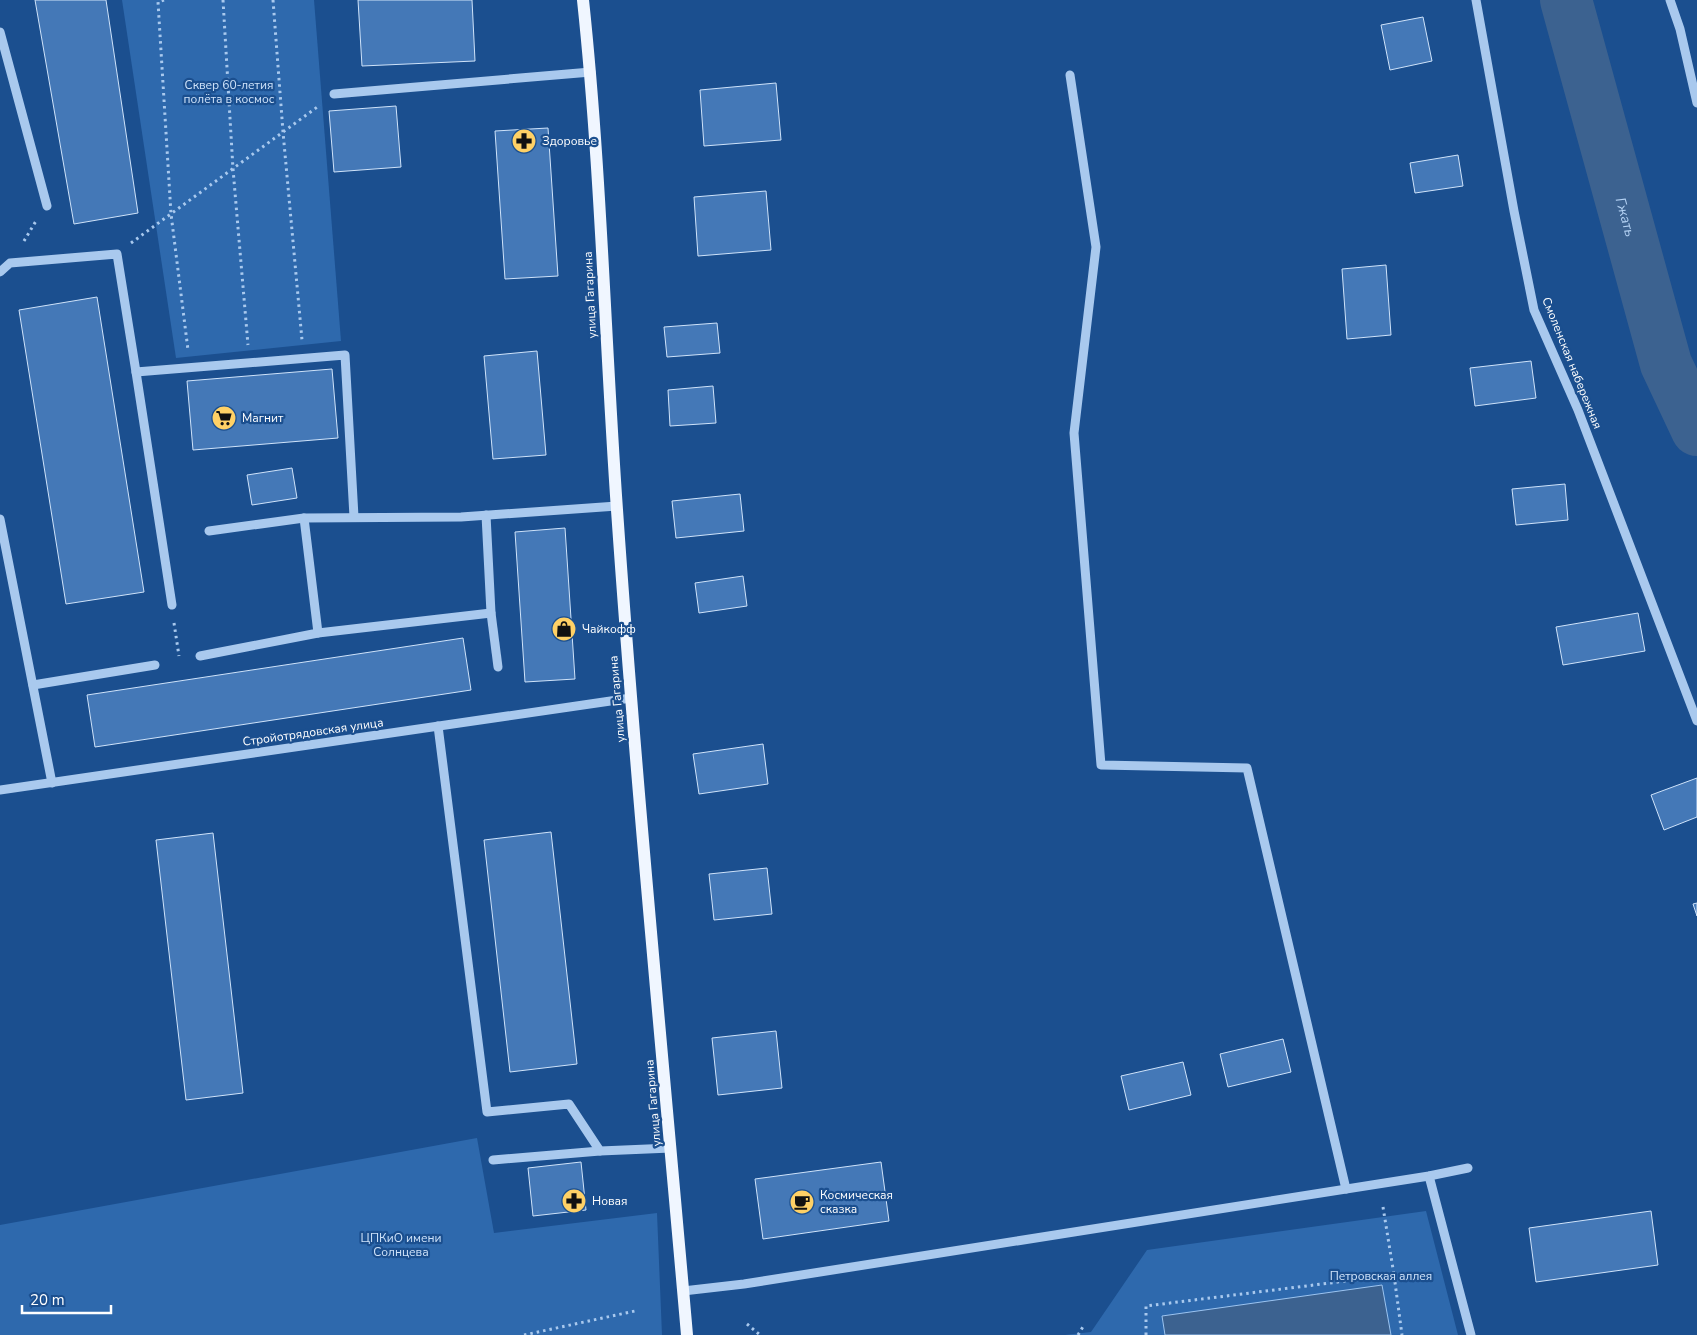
<svg xmlns="http://www.w3.org/2000/svg" width="1697" height="1335" font-family="'Nunito Sans',sans-serif">
  <style>
    .green { fill: #2e69ad }
    .water { fill: #3c6290; stroke: #9cc4f0 }
    .lines { fill: none; stroke-linecap: round; stroke-linejoin: round }
    .river { stroke: #3c6290; stroke-width: 52 }
    .building { fill: #4478b7; stroke: #cfe3fa }
    .path { stroke: #a9c9ee; stroke-width: 3; stroke-dasharray: 2.5 4; stroke-linecap: butt }
    .minor { stroke: #a9c9ee; stroke-width: 9 }
    .major { stroke: #f0f6ff; stroke-width: 12 }
    .labels { text-anchor: middle; dominant-baseline: central; stroke-width: 4.5; stroke-linejoin: round; paint-order: stroke }
    .park-label { font-size: 12px; fill: #cfe3fa; stroke: #1b4f8f }
    .poi-label { font-size: 12px; fill: #fff; stroke: #1b4f8f; text-anchor: start }
    .street-label { font-size: 12px; fill: #fff; stroke: #1b4f8f }
    .water-label { font-size: 14px; font-style: italic; fill: #b5d3f5; stroke: #1b4f8f }
  </style>
  <rect width="100%" height="100%" fill="#1b4f8f"/>
  <!-- green -->
  <g class="green">
    <polygon points="122,0 314,0 341,341 176,358"/>
    <polygon points="477,1138 494,1233 657,1213 662,1335 0,1335 0,1225"/>
    <polygon points="1426,1211 1458,1335 1065,1335 1091,1332 1147,1250"/>
  </g>
  <!-- water -->
  <polygon class="water" points="1382,1285 1391,1335 1165,1335 1162,1316"/>
  <g class="lines">
    <!-- river -->
    <path class="river" id="s1" d="M1566 0 1666 364 1697 430"/>
  </g>
  <!-- building -->
  <g class="building">
    <polygon points="35,0 106,0 138,213 74,224"/>
    <polygon points="358,0 472,0 475,61 362,66"/>
    <polygon points="1423,17 1432,61 1390,70 1381,25"/>
    <polygon points="776,83 781,140 704,146 700,90"/>
    <polygon points="396,106 401,167 334,172 329,111"/>
    <polygon points="548,128 558,276 505,279 495,131"/>
    <polygon points="1458,155 1463,186 1415,193 1410,163"/>
    <polygon points="766,191 771,250 698,256 694,197"/>
    <polygon points="1386,265 1391,335 1347,339 1342,269"/>
    <polygon points="97,297 144,592 66,604 19,310"/>
    <polygon points="717,323 720,353 667,357 664,327"/>
    <polygon points="537,351 546,455 493,459 484,356"/>
    <polygon points="1531,361 1536,398 1475,406 1470,368"/>
    <polygon points="332,369 338,438 193,450 187,381"/>
    <polygon points="713,386 716,423 670,426 668,390"/>
    <polygon points="292,468 297,498 252,505 247,475"/>
    <polygon points="1565,484 1568,520 1516,525 1512,489"/>
    <polygon points="740,494 744,531 676,538 672,501"/>
    <polygon points="565,528 575,679 525,682 515,532"/>
    <polygon points="743,576 747,606 699,613 695,583"/>
    <polygon points="1638,613 1645,651 1563,665 1556,627"/>
    <polygon points="463,638 471,690 95,747 87,695"/>
    <polygon points="763,744 768,784 699,794 693,754"/>
    <polygon points="1697,778 1697,817 1664,830 1651,795"/>
    <polygon points="551,832 577,1064 510,1072 484,840"/>
    <polygon points="213,833 243,1093 186,1100 156,840"/>
    <polygon points="767,868 772,914 714,920 709,874"/>
    <polygon points="1697,903 1697,916 1693,904"/>
    <polygon points="776,1031 782,1088 718,1095 712,1038"/>
    <polygon points="1283,1039 1291,1072 1228,1087 1220,1054"/>
    <polygon points="1183,1062 1191,1095 1129,1110 1121,1076"/>
    <polygon points="581,1162 586,1210 533,1216 528,1168"/>
    <polygon points="881,1162 889,1221 763,1239 755,1179"/>
    <polygon points="1651,1211 1658,1265 1536,1282 1529,1228"/>
  </g>
  <g class="lines">
    <!-- path -->
    <g class="path">
      <polyline points="164,0 158,2 171,214 188,350"/>
      <polyline points="223,0 233,169 248,345"/>
      <polyline points="273,0 283,132 302,340"/>
      <polyline points="24,241 36,221"/>
      <polyline points="131,243 320,105"/>
      <polyline points="174,623 179,656"/>
      <polyline points="1383,1207 1394,1275"/>
      <polyline points="747,1324 760,1335"/>
      <polyline points="524,1335 635,1311"/>
      <polyline points="1078,1335 1084,1325"/>
      <polyline points="1146,1335 1146,1306 1394,1275 1402,1335"/>
    </g>
    <!-- minor -->
    <g class="minor">
      <polyline points="1476,0 1514,211 1534,310 1578,410 1697,721"/>
      <polyline points="1670,0 1680,29 1697,103"/>
      <polyline points="0,32 47,206"/>
      <polyline points="1070,75 1096,247 1074,433 1101,765 1247,768 1346,1189"/>
      <polyline points="334,94 591,72"/>
      <polyline points="0,272 10,263 117,254 136,372 345,355 354,517"/>
      <polyline points="136,372 172,605"/>
      <polyline points="0,519 52,783"/>
      <polyline points="209,531 304,518 461,517 617,506"/>
      <polyline points="491,613 498,667"/>
      <polyline points="318,633 491,613 486,515"/>
      <polyline points="200,656 318,633 304,518"/>
      <polyline points="33,685 155,665"/>
      <polyline points="438,726 487,1112 569,1104 600,1151 671,1148"/>
      <polyline points="0,790 631,698"/>
      <polyline points="493,1160 600,1151"/>
      <polyline points="1429,1176 1471,1335"/>
      <polyline points="683,1291 744,1284 1429,1176 1468,1168"/>
    </g>
    <!-- major -->
    <path class="major" d="M583 0C601 169 605 340 617 510 636 785 663 1060 687 1335"/>
  </g>
  <!-- icons -->
  <defs>
    <symbol id="pharmacy-disc" viewBox="-11 -11 22 22"><circle r="9.5" fill="#ffd166" stroke="#1b4f8f"/><path d="M-2-6h4v4h4v4h-4v4h-4v-4h-4v-4h4Z" fill="#111"/></symbol>
    <symbol id="supermarket-disc" viewBox="-11 -11 22 22"><circle r="9.5" fill="#ffd166" stroke="#1b4f8f"/><path d="M-6-5.5h2.5l.6 2H6L4.5 2H-2.5L-4.4-4H-6ZM-1.5 3.2a1.3 1.3 0 1 0 .1 0ZM3 3.2a1.3 1.3 0 1 0 .1 0Z" fill="#111"/></symbol>
    <symbol id="shop-disc" viewBox="-11 -11 22 22"><circle r="9.5" fill="#ffd166" stroke="#1b4f8f"/><path d="M-5-2.5h2.3a2.7 3.5 0 0 1 5.4 0H5L5.5 6h-11ZM-1.5-2.5h3a1.5 2.3 0 0 0-3 0Z" fill="#111"/></symbol>
    <symbol id="cafe-disc" viewBox="-11 -11 22 22"><circle r="9.5" fill="#ffd166" stroke="#1b4f8f"/><path d="M-5.5-4.5H6V0H3Q3 3.5 0 3.5H-2.5Q-5.5 3.5-5.5 0ZM3-3.2v2h1.7v-2ZM-6 4.5H4V6H-6Z" fill="#111"/></symbol>
  </defs>
  <g fill-rule="evenodd">
    <use href="#pharmacy-disc" x="510" y="127" width="28" height="28"/>
    <use href="#supermarket-disc" x="210" y="404" width="28" height="28"/>
    <use href="#shop-disc" x="550" y="615" width="28" height="28"/>
    <use href="#pharmacy-disc" x="560" y="1187" width="28" height="28"/>
    <use href="#cafe-disc" x="788" y="1188" width="28" height="28"/>
  </g>
  <g class="labels">
    <!-- park labels -->
    <g class="park-label">
      <text x="229" y="85">Сквер 60-летия<tspan x="229" dy="14">полёта в космос</tspan></text>
      <text x="401" y="1238">ЦПКиО имени<tspan x="401" dy="14">Солнцева</tspan></text>
      <text x="1381" y="1276">Петровская аллея</text>
    </g>
    <!-- poi labels -->
    <g class="poi-label">
      <text x="542" y="141">Здоровье</text>
      <text x="242" y="418">Магнит</text>
      <text x="582" y="629">Чайкофф</text>
      <text x="820" y="1195">Космическая<tspan x="820" dy="14">сказка</tspan></text>
      <text x="592" y="1201">Новая</text>
    </g>
    <!-- street labels -->
    <g class="street-label">
      <text transform="translate(590 295) rotate(-93)">улица Гагарина</text>
      <text transform="translate(1572 363) rotate(68)">Смоленская набережная</text>
      <text transform="translate(617 699) rotate(-95)">улица Гагарина</text>
      <text transform="translate(313 732) rotate(-8)">Стройотрядовская улица</text>
      <text transform="translate(653 1103) rotate(-95)">улица Гагарина</text>
    </g>
    <!-- water labels -->
    <g class="water-label">
      <text stroke="none"><textPath href="#s1" startOffset="225">Гжать</textPath></text>
    </g>
  </g>
  <!-- scale -->
  <path d="M22 1305v8h89v-8" fill="none" stroke="#ffffff" stroke-width="2.5"/>
  <text x="30" y="1305" font-size="15" fill="#ffffff" stroke="#1b4f8f" stroke-width="4" paint-order="stroke">20 m</text>
</svg>
